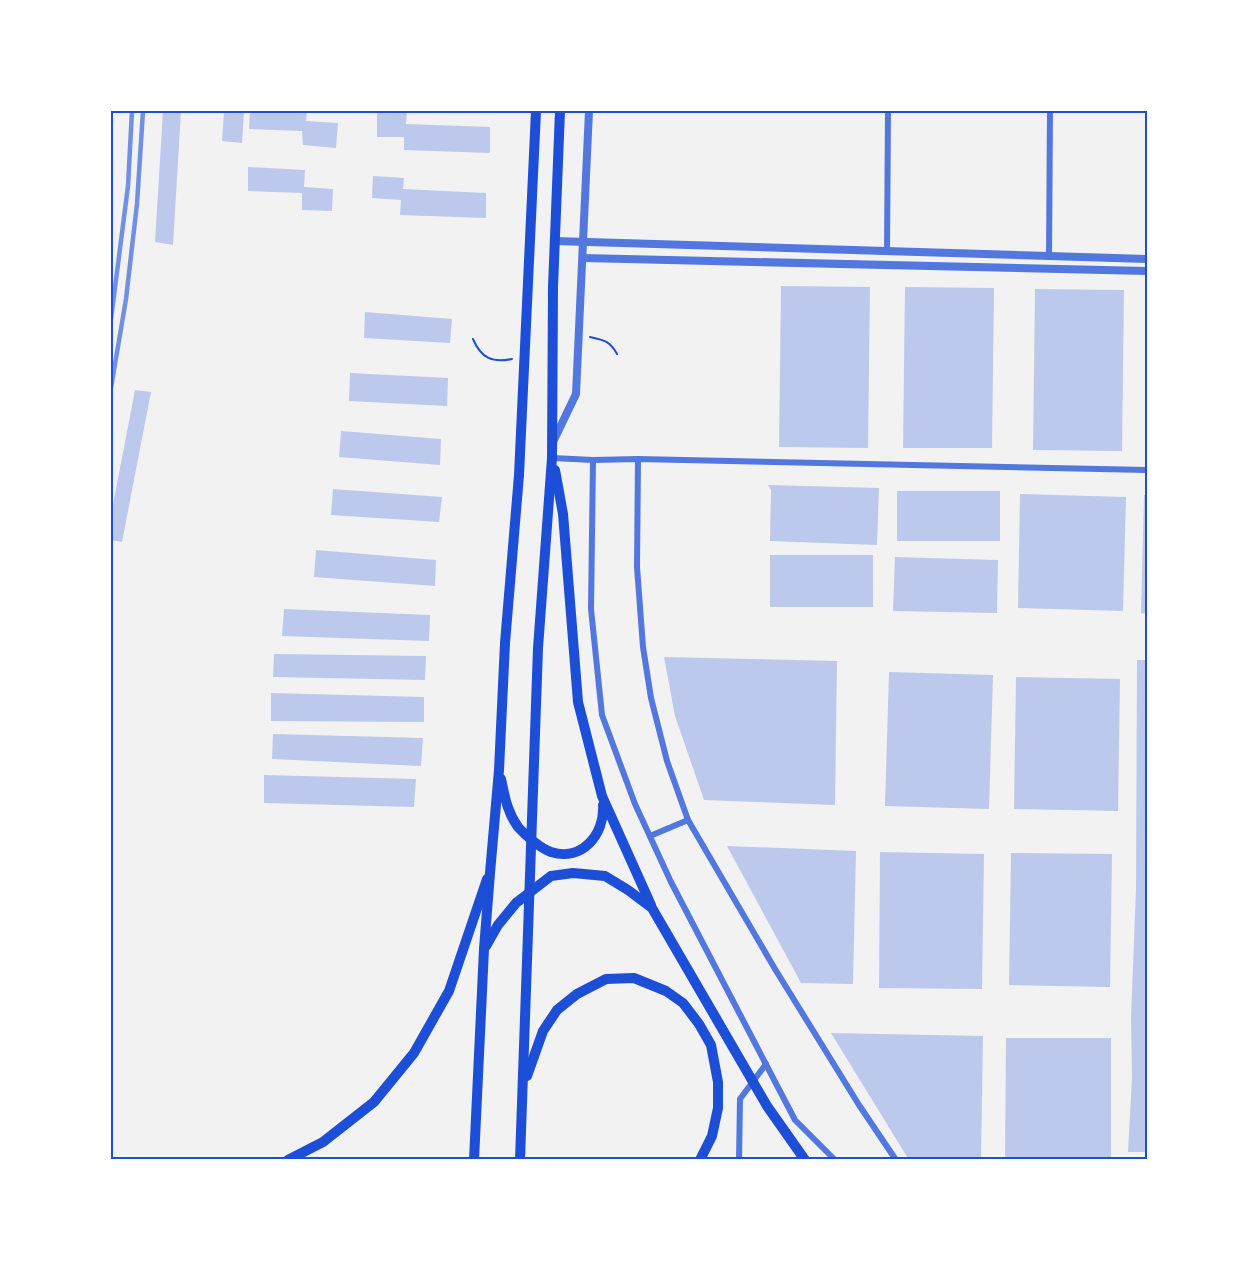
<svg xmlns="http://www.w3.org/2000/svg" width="1258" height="1271" font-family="'Public Sans',sans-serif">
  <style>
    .building { fill: #bdc9ec }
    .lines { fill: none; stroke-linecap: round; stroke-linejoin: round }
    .path { stroke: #1d4ed8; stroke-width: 2 }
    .minor { stroke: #5277de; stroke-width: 6 }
    .tertiary { stroke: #5277de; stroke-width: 8 }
    .primary { stroke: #1d4ed8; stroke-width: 10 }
    .trunk { stroke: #1d4ed8; stroke-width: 10 }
    .rail { stroke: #7290e2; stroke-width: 4.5 }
    .neatline { fill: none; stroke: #1d4ed8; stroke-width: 2 }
  </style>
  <rect width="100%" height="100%" fill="#f2f2f2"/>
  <!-- building -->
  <g class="building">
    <polygon points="163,111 181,111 173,245 155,242"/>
    <polygon points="224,111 244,111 242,143 222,141"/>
    <polygon points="250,111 307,111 306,121 338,123 336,148 303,145 302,131 249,129"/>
    <polygon points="407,111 406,124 490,127 490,153 404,150 404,137 377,137 377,112"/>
    <polygon points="248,167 305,170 304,187 333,189 332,211 302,210 302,193 248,191"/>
    <polygon points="373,176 404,178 403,189 486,193 486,218 400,215 401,200 372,198"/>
    <polygon points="781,286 870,287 868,448 779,447"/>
    <polygon points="905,287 994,288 992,448 903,448"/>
    <polygon points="1035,289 1124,290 1122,451 1033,450"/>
    <polygon points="365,312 452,319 450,343 364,338"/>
    <polygon points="350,373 448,378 447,406 349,401"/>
    <polygon points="135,390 151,392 122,542 111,540 111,515"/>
    <polygon points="341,431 441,439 440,465 339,457"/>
    <polygon points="768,485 879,488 877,545 770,541 771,490"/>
    <polygon points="333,489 442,497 439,522 331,515"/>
    <rect x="897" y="491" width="103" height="50"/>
    <polygon points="1020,494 1126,497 1123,611 1018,608"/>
    <polygon points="1144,495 1147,495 1147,614 1141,613"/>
    <polygon points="316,550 436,560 435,586 314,577"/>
    <rect x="770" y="555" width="103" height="52"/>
    <polygon points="895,557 998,560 997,613 893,611"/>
    <polygon points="284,609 430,615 429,641 282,636"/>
    <polygon points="274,654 426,656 425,680 273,677"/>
    <polygon points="664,657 837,661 835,805 704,800 675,716"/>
    <polygon points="1137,660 1147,660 1147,1152 1128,1152 1132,1077 1131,1017 1136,889"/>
    <polygon points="889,672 993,675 989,809 885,806"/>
    <polygon points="1016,677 1120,679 1118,811 1014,809"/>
    <polygon points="271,693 424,697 424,722 271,721"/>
    <polygon points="273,734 423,738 421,766 272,759"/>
    <polygon points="264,775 416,779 414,807 264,803"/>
    <polygon points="727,846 856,851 853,984 801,983"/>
    <polygon points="880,852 984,854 982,989 879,988"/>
    <polygon points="1011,853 1112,854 1110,987 1009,985"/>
    <polygon points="831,1033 983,1036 981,1160 909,1160"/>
    <polygon points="1006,1038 1111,1038 1111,1160 1005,1160"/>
  </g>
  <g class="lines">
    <!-- path -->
    <g class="path">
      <path d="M590 337C604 340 610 341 617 354"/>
      <path d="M473 339C481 358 492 363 512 359"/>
    </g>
    <!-- minor -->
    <g class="minor">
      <polyline points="887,251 888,111"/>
      <polyline points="1049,256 1050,111"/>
      <polyline points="552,458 593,460 591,609 602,715 635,804 671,882 795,1120 835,1160"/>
      <polyline points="638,459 637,567 643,647 651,698 667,761 688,820 775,969 859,1105 896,1160"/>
      <polyline points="593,460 638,459 1147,470"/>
      <polyline points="650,836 688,820"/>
      <polyline points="739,1160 740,1099 766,1064"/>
    </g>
    <!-- tertiary -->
    <g class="tertiary">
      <polyline points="555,241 1147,259"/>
      <polyline points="583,258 1147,271"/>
      <polyline points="553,442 576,394 589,111"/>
    </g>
    <!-- primary -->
    <polyline class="primary" points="288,1160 323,1142 374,1102 414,1053 449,991 487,879"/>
    <!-- trunk -->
    <g class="trunk">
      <polyline points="555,470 563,514 578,702 602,796 651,905"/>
      <path d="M501 779C505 797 507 812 518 827 526 836 540 848 551 852 582 862 605 834 603 805"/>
      <polyline points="486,946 498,925 516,903 551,876 573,873 605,876 628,890 652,908 767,1106 805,1160"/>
      <polyline points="527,1076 543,1031 557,1010 577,994 606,979 634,978 666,991 683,1003 699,1024 711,1045 718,1082 718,1108 712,1136 700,1160"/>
      <polyline points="474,1160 484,949 490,873 499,770 505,643 519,475 536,111"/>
      <polyline points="520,1160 538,648 552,458 553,287 560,111"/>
    </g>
    <!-- rail -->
    <g class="rail">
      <polyline points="111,319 128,186 132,111"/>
      <polyline points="111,388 126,299 137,204 143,111"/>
    </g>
  </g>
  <!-- border -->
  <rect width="1258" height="1271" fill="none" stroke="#ffffff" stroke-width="225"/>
  <rect x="112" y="112" width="1034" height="1046" class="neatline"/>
</svg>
